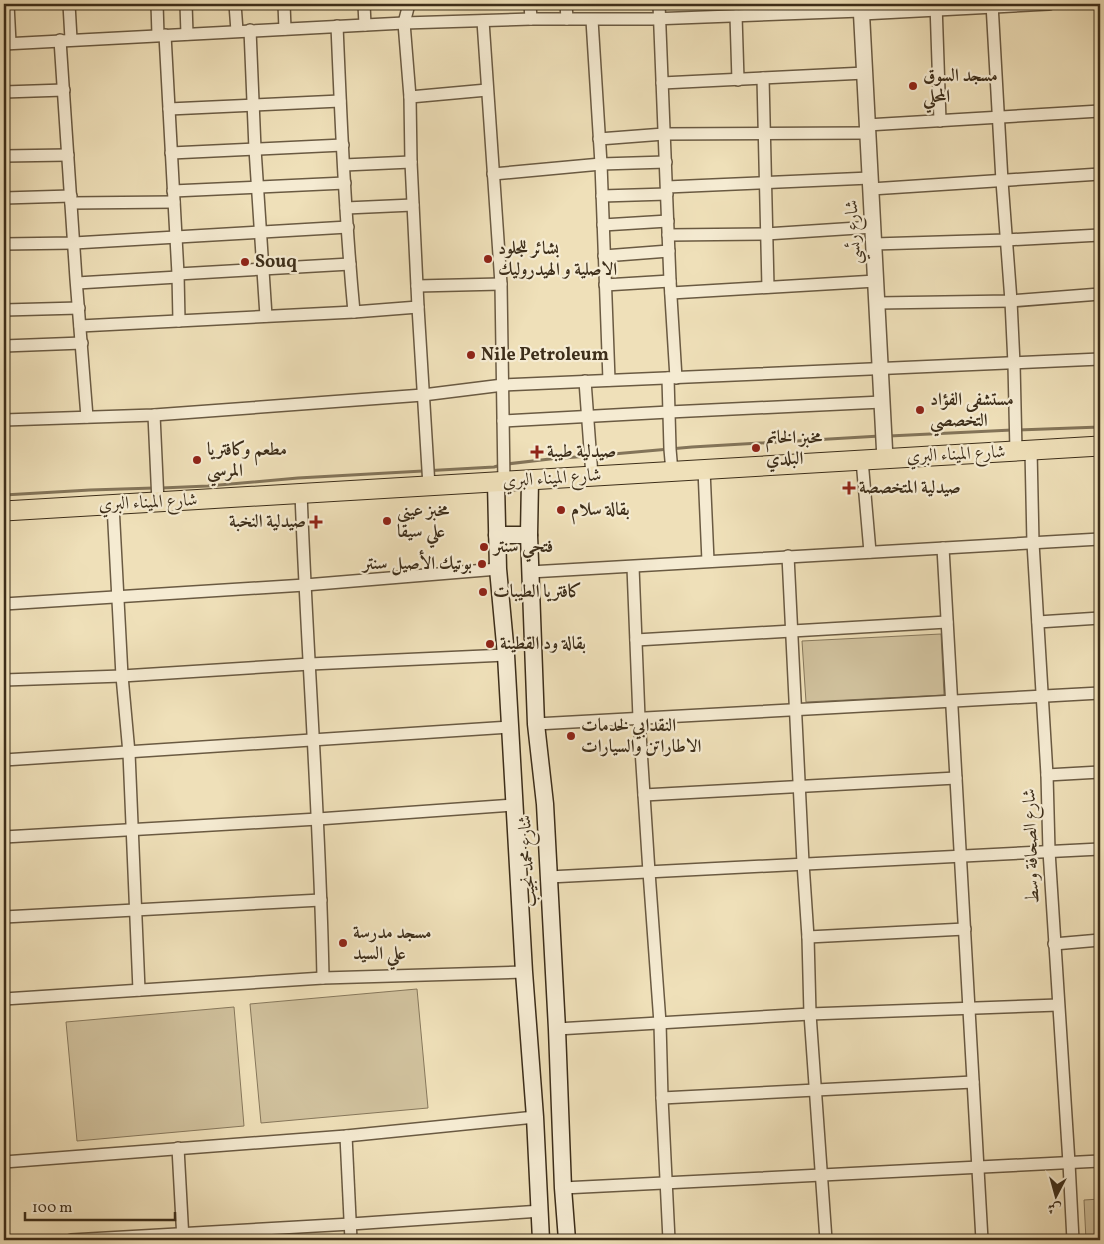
<svg xmlns="http://www.w3.org/2000/svg" width="1104" height="1244" font-family="Vollkorn,Amiri,serif">
  <style>
    .green { fill: #d1c29e; stroke: #87785c }
    .lines { fill: none; stroke-linecap: round; stroke-linejoin: round }
    .stream { stroke: #837459; stroke-width: 3 }
    .minor-casing { stroke: #6a5a42; stroke-width: 14 }
    .tertiary-casing { stroke: #6a5a42; stroke-width: 18 }
    .secondary-casing { stroke: #3d2e1a; stroke-width: 19 }
    .trunk-casing { stroke: #3d2e1a; stroke-width: 21 }
    .minor { stroke: #f5ebd2; stroke-width: 11 }
    .tertiary { stroke: #f5ebd2; stroke-width: 15 }
    .secondary { stroke: #f5ebd2; stroke-width: 16 }
    .trunk { stroke: #efe0b9; stroke-width: 19 }
    .poi-dot { fill: #8f2418; stroke: #f5ebd2; stroke-width: 2 }
    .labels { text-anchor: middle; dominant-baseline: central; stroke-width: 4.5; stroke-linejoin: round; paint-order: stroke }
    .poi-label { font-size: 18px; font-weight: bold; fill: #3d2e1a; stroke: #f5ebd2; text-anchor: start }
    .street-label { font-size: 18px; fill: #3d2e1a; stroke: #f5ebd2 }
  </style>
  <rect width="100%" height="100%" fill="#efe0b9"/>
  <filter id="stains"><feTurbulence type="fractalNoise" baseFrequency=".004" numOctaves="4"/><feColorMatrix values="0 0 0 0 .2 0 0 0 0 .09 0 0 0 0 .02 0 0 0 .5 -.17"/></filter>
  <radialGradient id="worn" r=".72"><stop offset=".6" stop-color="#630" stop-opacity="0"/><stop offset="1" stop-color="#630" stop-opacity=".3"/></radialGradient>
  <!-- green -->
  <g class="green">
    <polygon points="941,634 944,695 806,702 802,641"/>
    <polygon points="417,989 428,1108 261,1123 250,1004"/>
    <polygon points="234,1007 244,1126 77,1141 66,1022"/>
    <polygon points="1100,1199 1100,1240 1086,1240 1084,1200"/>
  </g>
  <g class="lines">
    <!-- stream -->
    <g class="stream">
      <polyline points="1018,430 1100,427"/>
      <polyline points="889,436 1012,430"/>
      <polyline points="507,464 550,459 602,455 692,447 880,436"/>
      <polyline points="161,488 208,486 298,478 494,467 501,465"/>
      <polyline points="4,495 90,490 154,488"/>
    </g>
    <defs>
      <g id="minor">
        <polyline points="8,4 10,43"/>
        <polyline points="69,4 71,39"/>
        <polyline points="157,4 158,35"/>
        <polyline points="186,4 187,34"/>
        <polyline points="235,4 237,31"/>
        <polyline points="284,4 285,29"/>
        <polyline points="364,4 365,25"/>
        <polyline points="409,4 404,23 410,97 411,162 418,307 429,486"/>
        <polyline points="530,4 531,19"/>
        <polyline points="566,4 567,19"/>
        <polyline points="659,4 670,281 676,378"/>
        <polyline points="760,4 765,7"/>
        <polyline points="936,4 940,121"/>
        <polyline points="992,4 1002,181 1011,301 1014,364 1016,451"/>
        <polyline points="862,14 1049,4"/>
        <polyline points="736,16 738,80"/>
        <polyline points="592,20 601,164 609,380"/>
        <polyline points="483,21 501,284 504,482"/>
        <path d="M337 26C341 121 345 217 354 312L418 307"/>
        <polyline points="250,30 255,149 266,316"/>
        <polyline points="165,35 178,274 179,321"/>
        <polyline points="60,40 76,279 87,417"/>
        <polyline points="4,44 404,23 531,19 652,19 861,11"/>
        <polyline points="763,78 768,287"/>
        <polyline points="662,83 865,73"/>
        <polyline points="4,92 64,90"/>
        <polyline points="410,97 487,90"/>
        <polyline points="169,109 340,101"/>
        <polyline points="867,125 1100,111"/>
        <polyline points="599,139 664,134 868,133"/>
        <polyline points="171,153 343,145"/>
        <polyline points="4,156 68,155"/>
        <polyline points="344,165 411,162"/>
        <polyline points="493,174 601,164 666,162"/>
        <polyline points="667,187 870,178"/>
        <polyline points="871,189 1100,174"/>
        <polyline points="173,191 345,183"/>
        <polyline points="602,196 667,194"/>
        <polyline points="4,198 71,196"/>
        <polyline points="71,203 174,202"/>
        <polyline points="346,208 413,205"/>
        <polyline points="603,225 668,221"/>
        <polyline points="668,235 766,234 873,227"/>
        <polyline points="4,244 74,243 348,227"/>
        <polyline points="874,244 1006,240 1100,235"/>
        <polyline points="604,256 669,251"/>
        <polyline points="178,274 350,264"/>
        <polyline points="77,283 178,277"/>
        <polyline points="605,285 670,281"/>
        <polyline points="417,286 501,284"/>
        <polyline points="671,293 876,281"/>
        <polyline points="877,303 1011,301 1100,294"/>
        <polyline points="4,310 79,308"/>
        <polyline points="80,326 354,312"/>
        <polyline points="4,346 82,343"/>
        <polyline points="668,378 670,449 672,472"/>
        <polyline points="585,381 592,476"/>
        <polyline points="154,415 158,502"/>
        <polyline points="4,420 154,415 423,395 503,385 1100,359"/>
        <polyline points="503,421 669,412 882,402"/>
        <polyline points="1031,450 1033,543 1047,775 1049,851 1069,1163 1073,1240"/>
        <polyline points="862,460 870,552"/>
        <polyline points="704,470 708,561"/>
        <path d="M301 493C307 655 320 816 323 978"/>
        <polyline points="113,505 122,676 129,753 139,990"/>
        <polyline points="943,548 982,1240"/>
        <polyline points="788,556 803,863 808,937 810,1014 826,1240"/>
        <polyline points="633,567 639,718 649,872 660,1023 662,1098 669,1240"/>
        <polyline points="530,572 1100,539"/>
        <polyline points="4,604 305,585 498,569"/>
        <polyline points="1038,622 1100,618"/>
        <polyline points="636,640 947,622"/>
        <polyline points="4,680 122,676 310,664 506,655"/>
        <polyline points="536,724 1100,693"/>
        <polyline points="4,760 510,727"/>
        <polyline points="1047,775 1100,772"/>
        <polyline points="644,795 956,778"/>
        <polyline points="4,837 318,819 515,805"/>
        <polyline points="549,877 1100,849"/>
        <polyline points="4,917 321,900"/>
        <polyline points="808,937 965,929"/>
        <polyline points="1054,944 1100,940"/>
        <polyline points="4,999 323,978 524,972"/>
        <polyline points="557,1029 810,1014 1058,1005"/>
        <polyline points="662,1098 973,1082"/>
        <polyline points="346,1136 351,1240"/>
        <polyline points="178,1148 183,1240"/>
        <polyline points="4,1162 346,1136 535,1117"/>
        <polyline points="563,1188 1100,1161"/>
        <polyline points="4,1237 4,1240"/>
        <polyline points="71,1240 351,1224 541,1211"/>
      </g>
      <polyline id="tertiary" points="861,4 885,459"/>
      <g id="secondary">
        <polyline points="530,480 529,535 536,724 545,804 557,1029 563,1188 567,1240"/>
        <polyline points="496,483 498,569 506,655 524,972 535,1117 541,1240"/>
        <polyline points="497,535 529,535"/>
      </g>
      <polyline id="trunk" points="4,511 1100,446"/>
    </defs>
    <!-- minor casing -->
    <use href="#minor" class="minor-casing"/>
    <!-- tertiary casing -->
    <use href="#tertiary" class="tertiary-casing"/>
    <!-- secondary casing -->
    <use href="#secondary" class="secondary-casing"/>
    <!-- trunk casing -->
    <use href="#trunk" class="trunk-casing"/>
    <!-- minor -->
    <use href="#minor" class="minor"/>
    <!-- tertiary -->
    <use href="#tertiary" class="tertiary"/>
    <!-- secondary -->
    <use href="#secondary" class="secondary"/>
    <!-- trunk -->
    <use href="#trunk" class="trunk"/>
  </g>
  <!-- markers -->
  <g class="poi-dot">
    <circle cx="913" cy="86" r="5"/>
    <circle cx="488" cy="259" r="5"/>
    <circle cx="245" cy="262" r="5"/>
    <circle cx="471" cy="355" r="5"/>
    <circle cx="920" cy="410" r="5"/>
    <circle cx="756" cy="448" r="5"/>
    <path d="M534.5 444.5h5v5h5v5h-5v5h-5v-5h-5v-5h5z"/>
    <circle cx="197" cy="460" r="5"/>
    <path d="M846.5 480.5h5v5h5v5h-5v5h-5v-5h-5v-5h5z"/>
    <circle cx="561" cy="510" r="5"/>
    <circle cx="387" cy="521" r="5"/>
    <path d="M313.5 514.5h5v5h5v5h-5v5h-5v-5h-5v-5h5z"/>
    <circle cx="484" cy="547" r="5"/>
    <circle cx="482" cy="564" r="5"/>
    <circle cx="483" cy="592" r="5"/>
    <circle cx="490" cy="644" r="5"/>
    <circle cx="571" cy="736" r="5"/>
    <circle cx="343" cy="943" r="5"/>
  </g>
  <g class="labels">
    <!-- poi labels -->
    <g class="poi-label">
      <text x="923" y="76">مسجد السوق<tspan x="923" dy="21">المحلي</tspan></text>
      <text x="498" y="249">بشائر للجلود<tspan x="498" dy="21">الاصلية و الهيدروليك</tspan></text>
      <text x="255" y="262">Souq</text>
      <text x="481" y="355">Nile Petroleum</text>
      <text x="930" y="400">مستشفى الفؤاد<tspan x="930" dy="21">التخصصي</tspan></text>
      <text x="766" y="438">مخبز الخاتم<tspan x="766" dy="21">البلدي</tspan></text>
      <text x="207" y="450">مطعم وكافتريا<tspan x="207" dy="21">المرسي</tspan></text>
      <text x="547" y="452">صيدلية طيبة</text>
      <text x="859" y="488">صيدلية المتخصصة</text>
      <text x="571" y="510">بقالة سلام</text>
      <text x="397" y="511">مخبز عيني<tspan x="397" dy="21">علي سيقا</tspan></text>
      <text x="306" y="522" text-anchor="end">صيدلية النخبة</text>
      <text x="494" y="547">فتحي سنتر</text>
      <text x="472" y="564" text-anchor="end">بوتيك الأصيل سنتر</text>
      <text x="493" y="592">كافتريا الطيبات</text>
      <text x="500" y="644">بقالة ود القطينة</text>
      <text x="581" y="726">النقدابي لخدمات<tspan x="581" dy="21">الاطاراتن والسيارات</tspan></text>
      <text x="353" y="933">مسجد مدرسة<tspan x="353" dy="21">علي السيد</tspan></text>
    </g>
    <!-- street labels -->
    <g class="street-label">
      <text transform="translate(854 232) rotate(-93)">شارع رئسي</text>
      <text transform="translate(956 455) rotate(-3)">شارع الميناء البري</text>
      <text transform="translate(552 479) rotate(-4)">شارع الميناء البري</text>
      <text transform="translate(148 503) rotate(-3)">شارع الميناء البري</text>
      <text transform="translate(1032 846) rotate(-92)">شارع الصحافة وسط</text>
      <text transform="translate(528 861) rotate(-93)">شارع محمد نجيب</text>
    </g>
  </g>
  <!-- margin -->
  <rect width="1104" height="1244" fill="none" stroke="#efe0b9" stroke-width="20"/>
  <rect x="5" y="5" width="1094" height="1234" fill="none" stroke="#3d2e1a" stroke-width="2.5"/>
  <rect x="10" y="10" width="1084" height="1224" fill="none" stroke="#3d2e1a"/>
  <!-- north arrow -->
  <g transform="translate(1056 1196) rotate(186)" stroke="#f5ebd2" stroke-width="4" paint-order="stroke">
  <path d="M0-4L9 19L0 12L-9 19Z" fill="#3d2e1a"/>
  <text y="-8" font-size="14" font-weight="bold" text-anchor="middle" fill="#3d2e1a">ش</text>
  </g>
  <!-- scale -->
  <path d="M25 1212v8h150v-8" fill="none" stroke="#3d2e1a" stroke-width="2.5"/>
  <text x="32" y="1212" font-size="15" fill="#3d2e1a" stroke="#f5ebd2" stroke-width="4" paint-order="stroke">100 m</text>
  <rect width="100%" height="100%" filter="url(#stains)"/>
  <rect width="100%" height="100%" fill="url(#worn)"/>
</svg>
